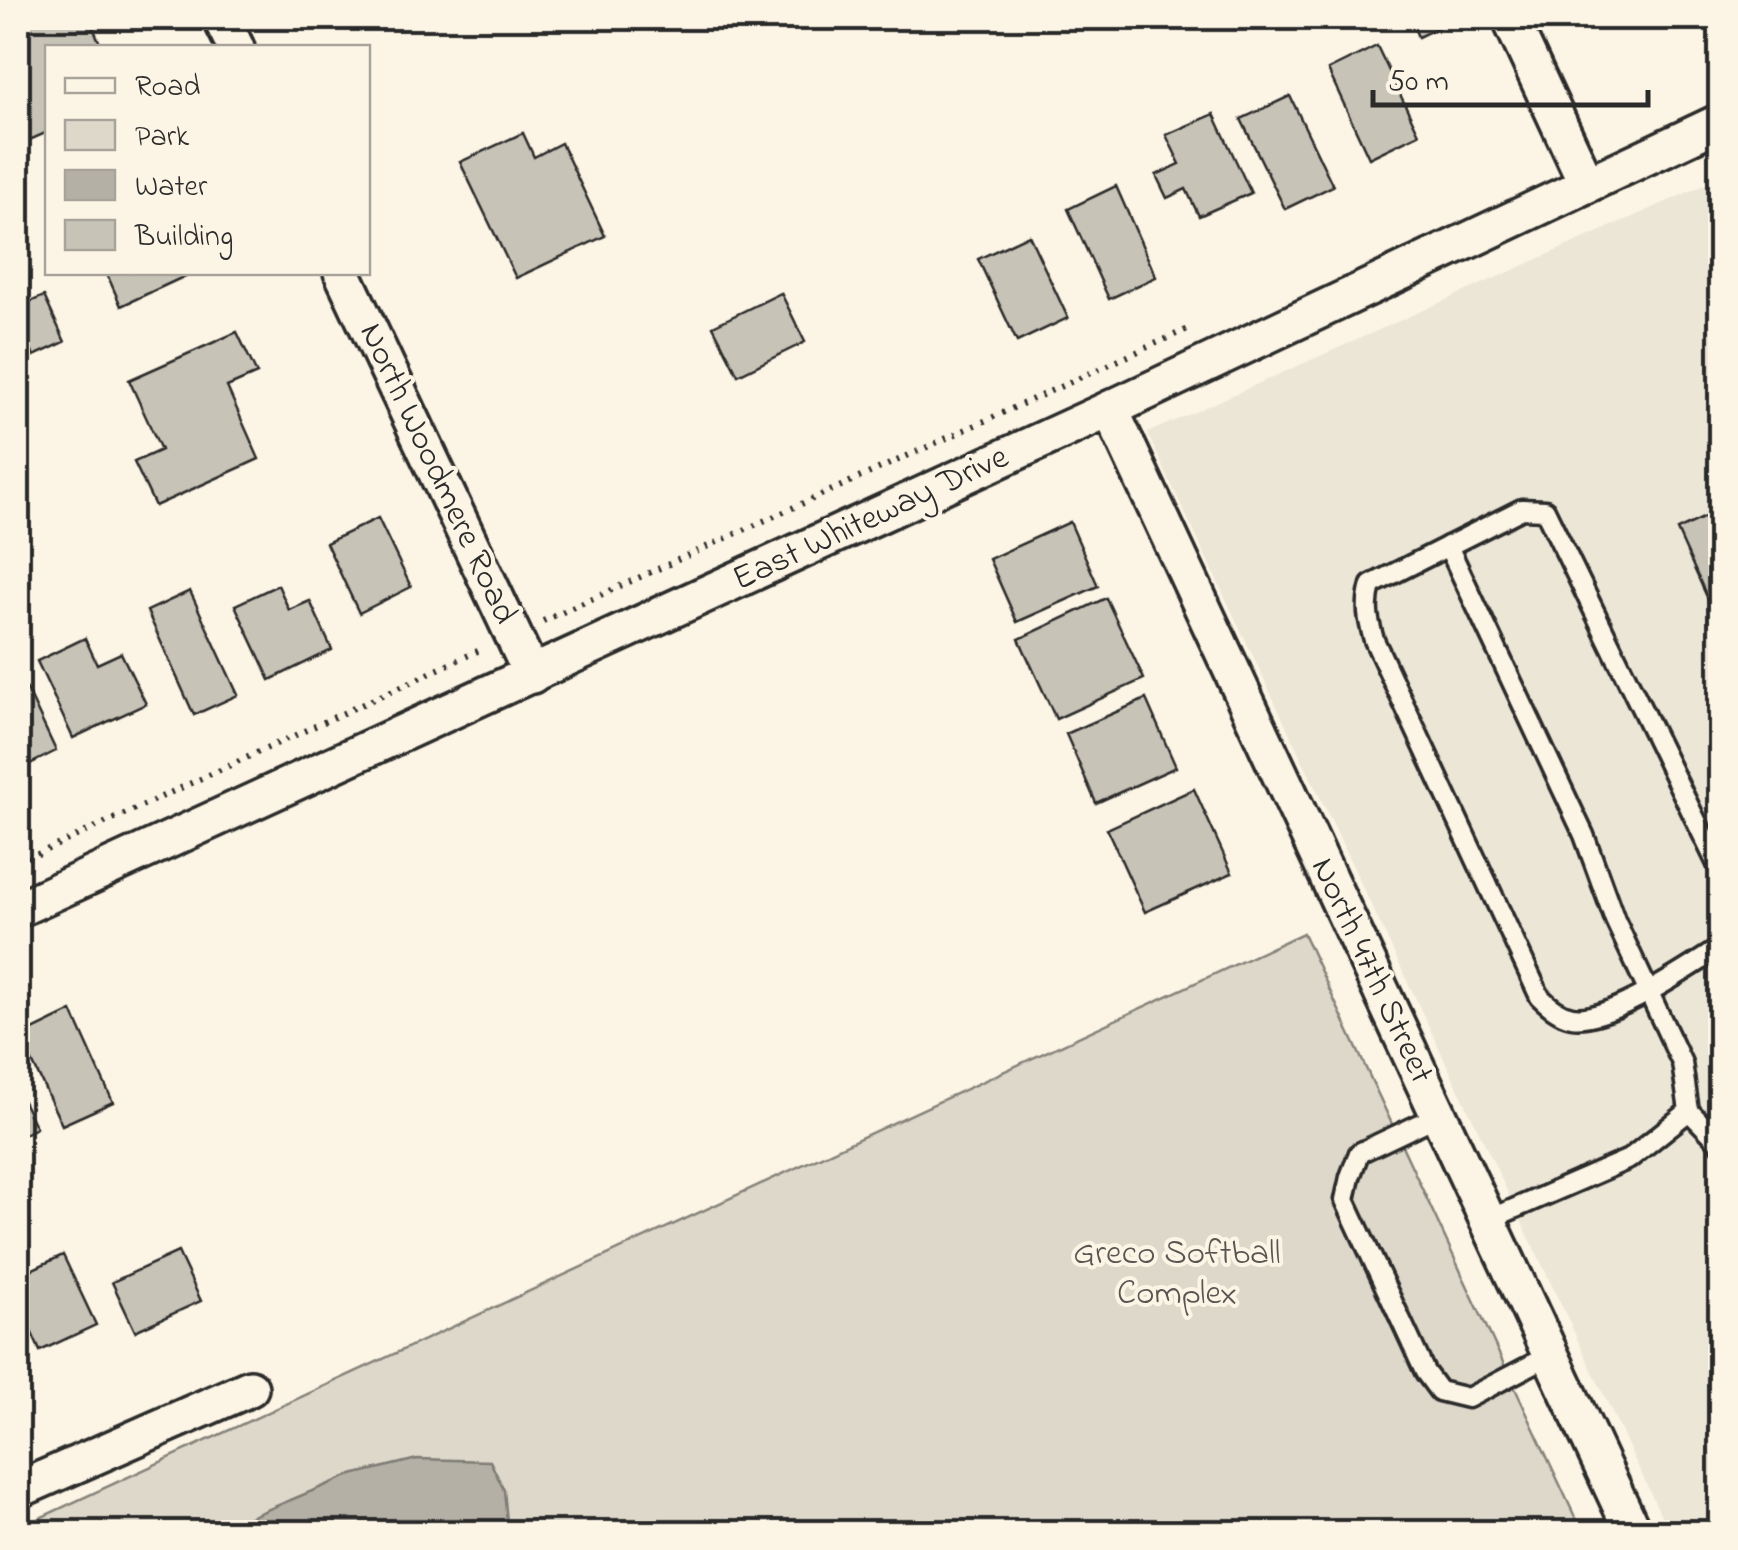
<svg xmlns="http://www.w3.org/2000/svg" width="1738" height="1550" viewBox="0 0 1738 1550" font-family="'Indie Flower',sans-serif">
  <rect width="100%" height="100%" fill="#fcf5e5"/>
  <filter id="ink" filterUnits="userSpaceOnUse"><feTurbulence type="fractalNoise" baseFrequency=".01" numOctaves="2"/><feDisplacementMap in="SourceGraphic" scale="20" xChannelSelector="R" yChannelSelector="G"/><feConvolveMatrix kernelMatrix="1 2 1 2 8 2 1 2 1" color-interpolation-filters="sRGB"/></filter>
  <g filter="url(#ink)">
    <polygon fill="#ece6d7" points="1720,178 1720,1532 1669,1532 1147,433"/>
    <polygon fill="#ded8ca" stroke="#84827a" stroke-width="2.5" points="1303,933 1582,1532 18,1532 18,1528"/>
    <polygon fill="#b4b0a5" stroke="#7d7b74" stroke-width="2.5" points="417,1459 490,1461 504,1490 508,1532 214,1532 348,1476"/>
    <g fill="#c8c3b7" stroke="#2b2b2b" stroke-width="2.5">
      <polygon points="41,18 89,18 102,48 48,48 48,132 18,145 18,28"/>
      <polygon points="1410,18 1435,18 1439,27 1418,37"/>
      <polygon points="1377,46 1419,134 1369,158 1328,70"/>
      <polygon points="1290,96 1333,186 1285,209 1241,119"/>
      <polygon points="1214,114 1251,193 1199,216 1186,189 1167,198 1156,175 1180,164 1166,135"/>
      <polygon points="523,133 534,157 561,143 605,236 516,278 460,162"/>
      <polygon points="1116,186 1156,277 1109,299 1068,209"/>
      <polygon points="1029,235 1068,318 1017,342 978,259"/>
      <polygon points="106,272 194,272 121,306"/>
      <polygon points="781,293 805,342 738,375 713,326"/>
      <polygon points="44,296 65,342 34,356 18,322 18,307"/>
      <polygon points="237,332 257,374 227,387 259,459 155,506 134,462 161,450 129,380"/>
      <polygon points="1720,510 1720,626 1677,530"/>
      <polygon points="378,518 411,587 359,613 326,543"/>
      <polygon points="1070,522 1098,586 1017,622 989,559"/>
      <polygon points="278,585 289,610 310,601 332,650 270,680 235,605"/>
      <polygon points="190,591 238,695 194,715 147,611"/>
      <polygon points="1106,598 1144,679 1056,719 1019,639"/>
      <polygon points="85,638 97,664 121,653 146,704 73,738 37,661"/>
      <polygon points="27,689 56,751 18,770 18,694"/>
      <polygon points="1146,699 1176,767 1096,803 1066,734"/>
      <polygon points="1194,789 1232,873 1145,912 1107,829"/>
      <polygon points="72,1011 113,1102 62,1125 20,1036"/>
      <polygon points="18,1091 36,1128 18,1137"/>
      <polygon points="178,1252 201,1301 135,1331 112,1282"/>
      <polygon points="63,1255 96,1325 40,1351 18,1302 18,1276"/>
    </g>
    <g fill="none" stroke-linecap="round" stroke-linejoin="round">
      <g stroke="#2b2b2b" stroke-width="25">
        <g id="lane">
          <polyline points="1448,546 1584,835 1615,920 1682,1063 1689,1111 1629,1159 1488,1220"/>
          <path d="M1720,870l-175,-360 -23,-1 -151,76c-6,21 -3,35 3,55l166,357c8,8 20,18 32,20 37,6 116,-49 148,-69"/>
          <polyline points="1689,1111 1720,1143"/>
          <polyline points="1439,1115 1359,1153 1350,1177 1345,1200 1425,1372 1439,1391 1468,1398 1550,1355"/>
        </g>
      </g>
      <g stroke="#2b2b2b" stroke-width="42">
        <g id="street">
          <polyline points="221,18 236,48"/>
          <polyline points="1510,18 1587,184"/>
          <polyline points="342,272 532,675"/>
          <polyline points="1110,409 1633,1532"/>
          <polyline points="18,909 1110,409 1720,122"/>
          <polyline points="18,1490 250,1388"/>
        </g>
      </g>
      <g stroke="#2b2b2b" stroke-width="6" stroke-dasharray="2.5 8" stroke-linecap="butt">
        <polyline points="543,621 1192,327"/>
        <polyline points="18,863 482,649"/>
      </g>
      <use href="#lane" stroke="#fcf5e5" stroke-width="18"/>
      <use href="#street" stroke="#fcf5e5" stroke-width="35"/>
    </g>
  </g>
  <g text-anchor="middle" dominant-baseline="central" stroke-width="8" stroke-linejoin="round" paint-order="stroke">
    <g font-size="35" fill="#2b2b2b" stroke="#fcf5e5">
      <text transform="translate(437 474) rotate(65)">North Woodmere Road</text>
      <text transform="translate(871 519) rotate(-25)">East Whiteway Drive</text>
      <text transform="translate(1371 971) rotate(65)">North 47th Street</text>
    </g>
    <g font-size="35" fill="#585653" stroke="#fcf5e5">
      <text x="1177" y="1254">Greco Softball<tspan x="1177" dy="40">Complex</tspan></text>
    </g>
  </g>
  <rect width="1738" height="1550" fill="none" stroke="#fcf5e5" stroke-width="60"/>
  <rect x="30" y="30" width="1678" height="1490" fill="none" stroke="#2b2b2b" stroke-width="4" filter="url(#ink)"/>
  <rect x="45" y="45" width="325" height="230" fill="#fcf5e5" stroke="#a8a49b" stroke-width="2.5"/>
  <rect x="65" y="78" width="50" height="15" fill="#fcf5e5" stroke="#a8a49b" stroke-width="2.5"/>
  <text x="135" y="95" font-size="30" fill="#2b2b2b">Road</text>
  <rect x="65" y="120" width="50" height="30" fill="#ded8ca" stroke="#a8a49b" stroke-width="2.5"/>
  <text x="135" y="145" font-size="30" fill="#2b2b2b">Park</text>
  <rect x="65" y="170" width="50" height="30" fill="#b4b0a5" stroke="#a8a49b" stroke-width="2.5"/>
  <text x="135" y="195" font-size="30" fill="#2b2b2b">Water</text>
  <rect x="65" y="220" width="50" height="30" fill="#c8c3b7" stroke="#a8a49b" stroke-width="2.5"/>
  <text x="135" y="245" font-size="30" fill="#2b2b2b">Building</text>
  <path d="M1373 90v15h275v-15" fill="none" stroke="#2b2b2b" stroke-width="5"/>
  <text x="1388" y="90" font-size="30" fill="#2b2b2b" stroke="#fcf5e5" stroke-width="8" paint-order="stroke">50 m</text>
</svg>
